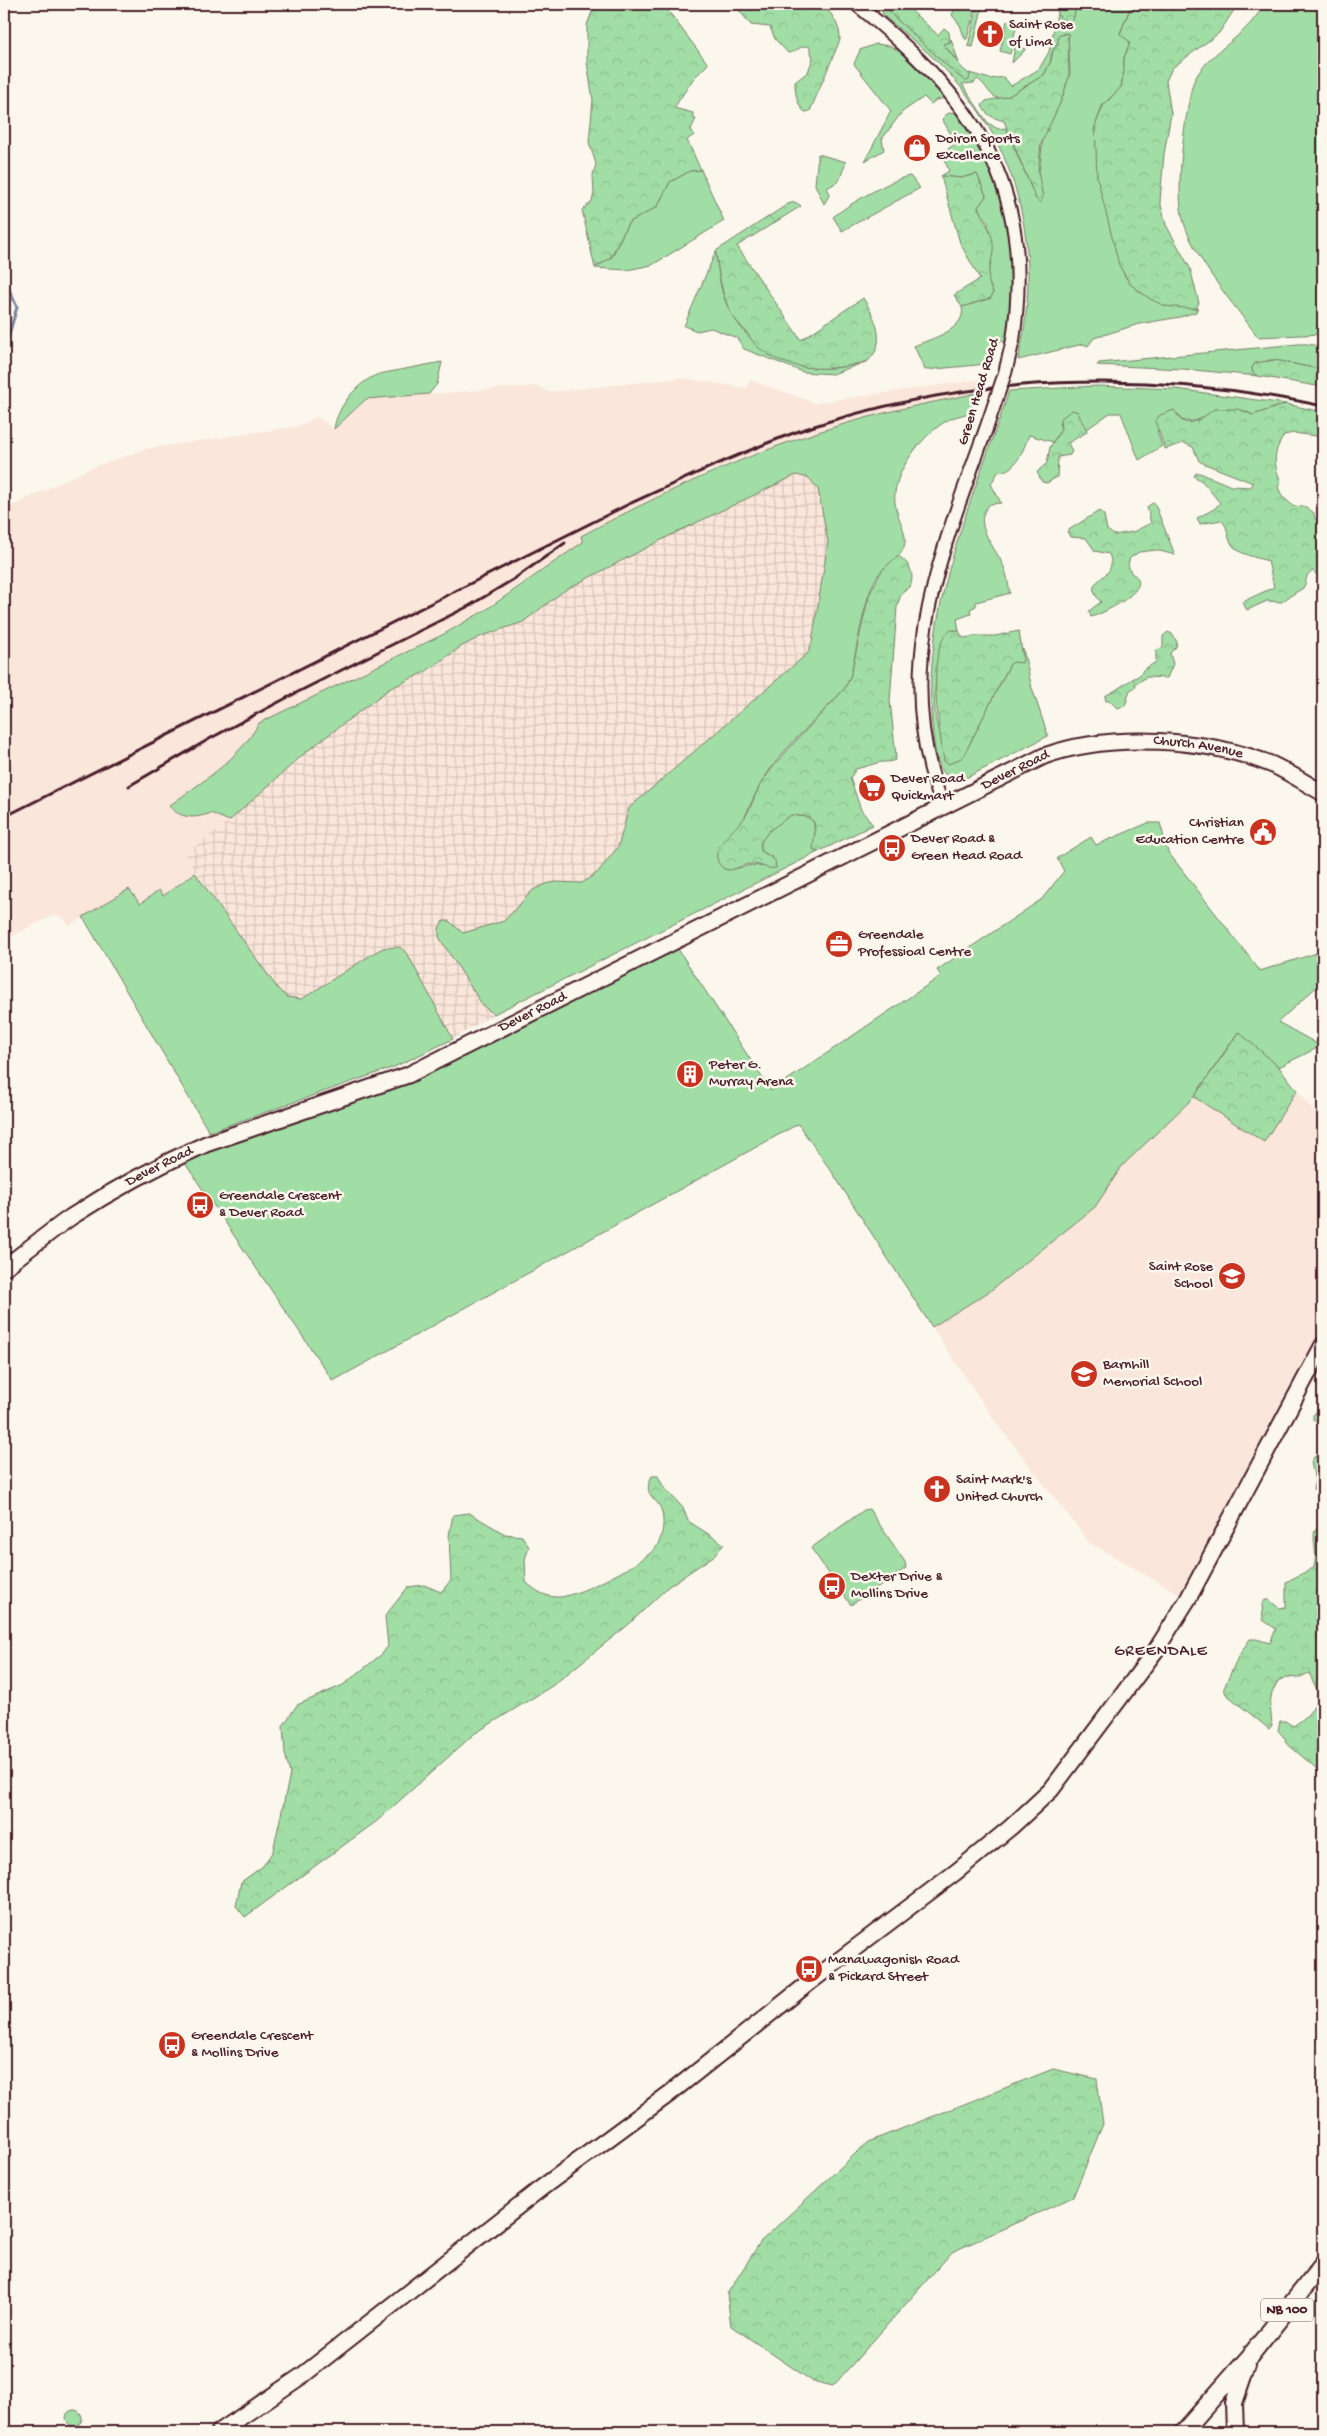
<svg xmlns="http://www.w3.org/2000/svg" width="1327" height="2436" viewBox="0 0 1327 2436" font-family="'Gochi Hand',sans-serif">
  <defs>
    <pattern id="industrial-grid" width="8" height="8" patternUnits="userSpaceOnUse" patternTransform="scale(1.25)"><rect width="8" height="8" fill="#fae6da"/><path d="M0 4h8M4 0v8" fill="none" stroke="#d8c5bb"/></pattern>
    <pattern id="forest-crowns" width="20" height="18" patternUnits="userSpaceOnUse" patternTransform="scale(1.25)"><rect width="20" height="18" fill="#a1dea5"/><path d="M2 6a3 3 0 1 1 6 0M12 15a3 3 0 1 1 6 0" fill="none" stroke="#8cbe8e"/></pattern>
  </defs>
  <rect width="100%" height="100%" fill="#fbf7ec"/>
  <filter id="ink" filterUnits="userSpaceOnUse"><feTurbulence type="fractalNoise" baseFrequency=".02" numOctaves="2"/><feDisplacementMap in="SourceGraphic" scale="10" xChannelSelector="R" yChannelSelector="G"/><feConvolveMatrix kernelMatrix="1 2 1 2 8 2 1 2 1" color-interpolation-filters="sRGB"/></filter>
  <g filter="url(#ink)">
    <g fill="#fae6da">
      <polygon points="681,378 747,388 750,380 815,403 982,379 977,393 869,417 753,455 709,472 646,502 582,536 583,542 466,621 408,651 259,723 251,738 225,765 169,806 201,817 211,813 229,821 185,854 195,873 163,896 159,890 140,904 129,889 69,926 63,917 54,915 4,940 4,510 88,469 146,449 299,426 317,417 334,429 366,399 537,386 549,392"/>
      <polygon points="1239,1032 1279,1067 1323,1123 1323,1345 1188,1599 1090,1543 995,1421 932,1327 990,1291 1095,1207 1122,1166 1194,1097"/>
    </g>
    <polygon fill="url(#industrial-grid)" points="796,475 809,478 818,489 828,542 812,642 808,653 629,808 618,847 597,873 582,883 564,882 500,923 463,933 447,921 441,924 439,937 483,1006 494,1014 453,1039 408,955 392,946 374,953 302,999 287,997 278,989 195,873 185,854 229,821 306,752 389,689 426,672 462,646 482,636 523,622 565,590 675,533"/>
    <g fill="#a1dea5" stroke="#767e68" fill-rule="evenodd">
      <path d="M883,4h9l-2,3 1,7 70,64 9,-3 -1,-2 21,6 14,-2 7,9 28,-17 10,-17 8,-38 3,3 13,3 3,-13 4,-3h52l-12,29 10,9 -6,16v13l-3,16 -19,19 -8,24 30,145c18,27 42,28 71,34l3,-2 -2,5 -16,5 -41,7 -45,14 -6,8 -5,-2 -65,16c24,-102 6,-203 -66,-283 -20,-23 -45,-41 -68,-61l-2,-4zM1063,33l5,1 2,39 -9,28 -18,36 -7,62 -30,-71 -8,1 -10,-6 -26,-39 12,-1 3,-4c13,7 12,25 32,17l35,-21 7,-14v-6z"/>
      <polygon points="957,4 976,4 967,39 965,39 960,25 952,15"/>
      <polygon points="978,4 983,4 973,47 968,46"/>
      <path d="M1264,4h59v330l-65,3c-25,-34 -61,-74 -74,-114 -10,-30 1,-109 9,-140 15,-33 52,-43 71,-79z"/>
      <polygon points="1018,19 1010,54 1000,51 1007,21 1012,22"/>
      <polygon points="951,39 959,63 943,44 950,42"/>
      <polygon points="876,44 890,46 899,51 946,98 936,100 931,104 924,97 902,112 882,139 884,150 865,161 891,111 854,64 860,50"/>
      <polygon points="1015,46 1025,49 1025,50 1012,63"/>
      <path d="M957,111c50,79 64,137 49,230l-14,1 -5,22 -62,6 -11,-24c16,-7 53,-16 48,-39l29,-9 2,-6 -6,-13 4,-16 -3,-40 -10,-16 8,-11 -9,-22 -16,4 -20,-2 8,-5 -5,-12v-7l12,-9 -14,-24 5,-5z"/>
      <polygon points="818,154 846,162 839,181 827,188 830,194 824,204 815,185"/>
      <polygon points="701,170 724,221 652,265 627,270 595,268 612,257 628,223 657,207 670,182 690,171"/>
      <path d="M910,176l10,12 -78,43 -9,-14c13,-11 60,-39 77,-41z"/>
      <path d="M716,251c2,20 4,43 14,60 31,53 80,68 138,50l-35,13 -30,-2 -59,-23 -7,-11 -26,-10 -14,3 -13,-5z"/>
      <path d="M1298,344c24,-1 25,4 25,26l-48,-10h-6l-17,8 1,5 5,3 -75,-7 -86,-4 2,-2z"/>
      <path d="M442,362l-5,22 -8,10 -63,5 -32,30c3,-22 23,-47 45,-55z"/>
      <path d="M1096,386l80,3 110,15 -33,11 -8,-4 -31,-2c-11,9 -18,15 -33,11l-3,-6 -21,17 5,15 -23,14 -18,-47h-11l-23,16 -8,-9v-4l-20,7 2,6 -8,13 -24,-7c-6,15 -12,36 -31,37l-7,12 10,19 -11,1c-20,18 5,43 12,59 5,9 6,20 8,30l-34,9v4l-6,3 1,5 -14,5 2,12 -4,-1 -8,3c-10,18 -18,81 -7,98 6,9 16,18 23,26l47,-93 11,-9 2,-6 9,39 16,48 -86,44 -8,1c-17,-8 -19,-30 -21,-46 -14,-121 39,-232 76,-344z"/>
      <path d="M977,393l-7,20c-7,2 -15,3 -22,7 -25,14 -57,53 -53,83 1,14 14,30 9,44 -4,13 -21,19 -28,31 -13,24 -19,72 -26,100l-5,10c-26,30 -61,58 -82,92 -16,28 -27,59 -39,89 14,3 23,-8 38,-2l10,-10 -11,-6c-3,-16 17,-30 30,-36l17,2 6,5 1,29 3,1 -324,162 -11,-8 -44,-69v-9l4,-7h6l14,12 41,-12 29,-31 13,-6 9,-2 27,1 15,-10 21,-26 11,-39 179,-155 4,-11 16,-100 -10,-53 -9,-11 -13,-3 -121,58 -110,57 -42,32 -41,14 -20,10 -37,26 -36,17 -83,63 -77,69 -18,-8c-16,6 -30,6 -42,-7 32,-24 70,-46 90,-83l185,-89 43,-25 96,-67 -2,-6c92,-49 187,-92 288,-119 36,-10 72,-16 108,-24z"/>
      <polygon points="1148,823 1160,823 1168,852 1260,971 1323,951 1323,981 1278,1022 1321,1046 1279,1067 1238,1032 1194,1097 1122,1166 1095,1207 990,1291 932,1327 832,1172 798,1124 333,1381 180,1156 340,1100 674,943 771,1091 941,976 937,970 1042,899 1064,871 1057,858 1091,837 1096,845"/>
      <polygon points="195,873 278,989 287,997 302,999 374,953 383,948 400,947 408,955 453,1039 394,1067 209,1132 83,917 129,889 140,904 159,890 163,896"/>
      <polygon points="869,1509 905,1562 906,1568 851,1605 811,1548 864,1510"/>
      <circle cx="74" cy="2418" r="8"/>
    </g>
    <g fill="url(#forest-crowns)" stroke="#767e68">
      <polygon points="595,4 663,4 708,64 693,79 674,108 693,113 693,118 696,119 691,129 694,135 687,140 701,170 690,171 670,182 657,207 628,223 611,257 595,268 582,210 592,201 594,194 593,175 596,164 589,142 593,100 587,62 587,25"/>
      <path d="M734,4h88c9,8 19,23 18,36l-30,71 -5,1c-8,-6 -10,-20 -10,-30l13,-10 5,-14 -4,-12c-9,-1 -14,7 -21,7l-13,-14 -5,-12 -19,-2z"/>
      <polygon points="892,4 905,5 938,35 944,28 949,32 950,42 943,44 962,68 970,75 969,80 966,81 956,74 891,14 888,8"/>
      <path d="M1060,4h22l-6,3 -3,13c-6,4 -12,-1 -16,-6z"/>
      <polygon points="1132,4 1238,4 1219,33 1172,68 1166,81 1171,114 1164,154 1160,201 1166,225 1190,268 1199,303 1195,309 1165,306 1150,299 1130,284 1119,265 1097,177 1095,126 1103,106 1121,87 1124,71 1124,58 1130,42 1120,34"/>
      <path d="M1068,33l1,44 -8,24 -20,43 -3,28 5,25 -3,6 -4,-4 -32,-78c-10,-3 -19,-6 -22,-16l4,-4 23,-5 35,-21 7,-14 2,-11 5,-6v-8z"/>
      <path d="M977,174l9,22 -8,11c5,13 13,21 15,36 2,19 -11,31 0,49l-2,6 -29,9 -8,-12 26,-16 -20,-36 -19,-67 20,2z"/>
      <path d="M795,202l6,4 -64,40 64,94 62,-42c12,19 25,45 5,63 -36,11 -80,12 -110,-14 -5,-4 -8,-10 -12,-15 -6,-7 -12,-13 -16,-21 -9,-19 -12,-39 -14,-60l72,-47z"/>
      <polygon points="1275,360 1323,370 1323,387 1258,376 1253,373 1252,368 1255,363"/>
      <path d="M1286,404l37,8v25l-29,-4 -10,2c-10,16 -12,28 -3,46l-3,6 4,9 11,10 13,1 8,6 1,6 8,2v56l-3,1 -7,-7c-9,3 -5,10 -10,17 -1,1 -17,10 -21,14l-15,-1 -20,9 -5,-8 32,-15 -6,-26c-12,-4 -32,-6 -38,-20 -4,-9 -1,-13 -9,-21l-21,4 -3,-6 17,-9 6,-6 -17,-21 -9,-6 2,-3h4l31,13 20,1 2,-4 -48,-19 -6,-3 -6,-14 -9,-4 -19,6 -10,-28 5,-6 14,-5c2,2 5,8 7,10 11,8 25,-5 33,-11h24l15,6z"/>
      <path d="M1072,410l6,2c2,9 8,13 9,20l-19,11 4,8 -2,4 -12,2 -1,20 -10,6 -5,-1 -5,-10 10,-9 3,-16 11,-18 -1,-10z"/>
      <path d="M1154,502l21,53 -19,-5 -17,2 -9,6 -2,6 3,9c28,13 -28,41 -40,44l-2,-6 12,-9c-24,-26 20,-20 8,-48l-14,-3 -9,-13 -16,-1 -3,-6 32,-20 5,4 3,15 7,5 19,-3 18,-9 -4,-16z"/>
      <path d="M898,556c12,7 17,18 12,31l-9,7 -4,13 -7,94 6,55 -1,4c-6,3 -11,1 -18,3 -7,2 -13,4 -21,6l-6,9 11,32 12,15 -55,27 -5,-3 2,-17 -1,-10 -6,-5 -17,-2 -22,16 -9,12 1,8 14,9 1,8c-10,2 -16,-5 -26,-4 -10,0 -19,11 -28,3 -18,-17 15,-38 23,-50 8,-12 10,-26 19,-38 24,-33 54,-60 81,-91l5,-10 19,-83 13,-25z"/>
      <path d="M951,630l8,1 4,7 14,-2h18l24,-5 4,28 -1,4 -8,-1 -4,2 -47,93 -14,7 -5,-3c-4,-27 -20,-115 7,-131z"/>
      <path d="M1168,632l4,2 5,8 -1,5 -6,6 3,11 -6,14 -20,-1 -12,7 1,3 -6,3 -5,16 -8,2 -7,-7h-4l-1,-5c13,-6 22,-15 35,-21l3,-5 13,-8v-11l7,-4v-11z"/>
      <polygon points="1239,1032 1279,1067 1297,1090 1264,1142 1194,1097"/>
      <polygon points="1317,1411 1323,1414 1323,1426 1313,1420 1313,1415"/>
      <polygon points="1315,1456 1323,1456 1323,1494 1313,1489 1315,1481 1311,1462"/>
      <path d="M652,1476h6l5,10 20,22 5,13 36,23 -9,11 -46,31 -41,39 -76,61 -78,48 -97,87 -132,96 -9,-11 5,-24 22,-16 10,-15 17,-77 -5,-21 -2,-27 14,-21 46,-20 39,-31 6,-8 -3,-30 23,-29 16,-2 17,7 10,-12 -2,-44 4,-21 16,-2 36,21 17,2 7,11 -4,12 1,23c9,9 21,16 34,15 18,-1 87,-35 97,-51 6,-10 8,-26 4,-37 -6,-13 -19,-14 -9,-33z"/>
      <path d="M1323,1521v253l-38,-32 1,-2 -8,-10 2,-9h5l8,5c12,-7 21,-17 27,-30l-11,-23 -11,5 -12,-1 -8,4 -6,11 -2,12 2,21 -3,4 -43,-35 -2,-6 14,-31 12,-18h6l14,4 6,-14 -13,-9 -1,-16 3,-4h4l10,8 7,-1v-25l27,-14c8,-20 -8,-35 10,-47z"/>
      <polygon points="1053,2069 1097,2079 1103,2124 1073,2197 952,2252 833,2386 812,2381 731,2326 727,2294 761,2241 868,2142"/>
    </g>
    <g fill="none" stroke-linecap="round" stroke-linejoin="round">
      <polyline stroke="#7884a3" stroke-width="3" points="4,279 17,307 4,351"/>
      <g stroke="#4a1f2b" stroke-width="16">
        <g id="tertiary">
          <path d="M856,4c117,94 180,180 157,336"/>
          <path d="M943,806c-53,-133 -3,-251 43,-377"/>
        </g>
      </g>
      <g stroke="#4a1f2b" stroke-width="19">
        <g id="secondary">
          <path id="s1" d="M4,1268c22,-17 44,-35 67,-51 43,-28 88,-52 135,-73l202,-69 636,-319c67,-24 163,-18 229,9 17,8 34,19 50,28"/>
          <polyline points="219,2432 303,2375 540,2189 669,2094 810,1982 956,1872 1011,1827 1051,1790 1156,1650 1188,1599 1323,1345"/>
        </g>
      </g>
      <g stroke="#4a1f2b" stroke-width="20">
        <g id="primary">
          <polyline points="1183,2432 1250,2356 1323,2264"/>
          <polyline points="1235,2432 1234,2403 1247,2365"/>
        </g>
      </g>
      <use href="#tertiary" stroke="#fbf7ec" stroke-width="12"/>
      <use href="#secondary" stroke="#fbf7ec" stroke-width="15"/>
      <use href="#primary" stroke="#fbf7ec" stroke-width="16"/>
      <g stroke="#4a1f2b" stroke-width="3">
        <polyline points="129,786 211,738 294,694 469,606 514,579 565,543"/>
        <path d="M4,817l625,-313c57,-26 114,-53 173,-74 167,-57 350,-61 521,-24"/>
      </g>
      <g stroke="#4a1f2b" stroke-width="16" stroke-linecap="butt">
        <polyline id="tertiary-bridge" points="986,429 1005,373 1013,340"/>
      </g>
      <use href="#tertiary-bridge" stroke="#fbf7ec" stroke-width="12"/>
    </g>
  </g>
  <defs>
    <g id="church-disc" transform="scale(1.4375)"><circle r="9.5" fill="#c8321e" stroke="#fbf7ec"/><path d="M-1.2-6h2.4v3.5h3.3v2.4h-3.3V6h-2.4V-.1h-3.3v-2.4h3.3Z" fill="#fff"/></g>
    <g id="shop-disc" transform="scale(1.4375)"><circle r="9.5" fill="#c8321e" stroke="#fbf7ec"/><path d="M-5-2.5h2.3a2.7 3.5 0 0 1 5.4 0H5L5.5 6h-11ZM-1.5-2.5h3a1.5 2.3 0 0 0-3 0Z" fill="#fff"/></g>
    <g id="supermarket-disc" transform="scale(1.4375)"><circle r="9.5" fill="#c8321e" stroke="#fbf7ec"/><path d="M-6-5.5h2.5l.6 2H6L4.5 2H-2.5L-4.4-4H-6ZM-1.5 3.2a1.3 1.3 0 1 0 .1 0ZM3 3.2a1.3 1.3 0 1 0 .1 0Z" fill="#fff"/></g>
    <g id="civic-disc" transform="scale(1.4375)"><circle r="9.5" fill="#c8321e" stroke="#fbf7ec"/><path d="M-.6-6.5H3V-4.5H.6V-3L4-1V1h2V6H-6V1h2V-1L-.6-3ZM-1.2 2.5V6h2.4V2.5Z" fill="#fff"/></g>
    <g id="bus-disc" transform="scale(1.4375)"><circle r="9.5" fill="#c8321e" stroke="#fbf7ec"/><path d="M-5-6H5V4H4V6H2V4H-2V6H-4V4H-5ZM-3.5-4V0h7V-4ZM-3.5 1.2v1.5H-2V1.2ZM2 1.2v1.5H3.5V1.2Z" fill="#fff"/></g>
    <g id="office-disc" transform="scale(1.4375)"><circle r="9.5" fill="#c8321e" stroke="#fbf7ec"/><path d="M-6-3h4V-5.5h4V-3h4V5H-6ZM-1-4.5V-3h2v-1.5ZM-6 0V1H6V0Z" fill="#fff"/></g>
    <g id="building-disc" transform="scale(1.4375)"><circle r="9.5" fill="#c8321e" stroke="#fbf7ec"/><path d="M-4-6H4V6H1V3H-1V6H-4ZM-2.5-4.3h1.7v1.8h-1.7ZM.8-4.3h1.7v1.8H.8ZM-2.5-1h1.7V.8h-1.7ZM.8-1h1.7V.8H.8Z" fill="#fff"/></g>
    <g id="school-disc" transform="scale(1.4375)"><circle r="9.5" fill="#c8321e" stroke="#fbf7ec"/><path d="M0-5L7-2L0 1L-7-2ZM-4 1L0 2.5L4 1V4Q0 6-4 4Z" fill="#fff"/></g>
  </defs>
  <g fill-rule="evenodd">
    <use href="#church-disc" x="990" y="34"/>
    <use href="#shop-disc" x="917" y="148"/>
    <use href="#supermarket-disc" x="872" y="788"/>
    <use href="#civic-disc" x="1263" y="832"/>
    <use href="#bus-disc" x="892" y="848"/>
    <use href="#office-disc" x="839" y="944"/>
    <use href="#building-disc" x="690" y="1074"/>
    <use href="#bus-disc" x="200" y="1205"/>
    <use href="#school-disc" x="1232" y="1276"/>
    <use href="#school-disc" x="1084" y="1374"/>
    <use href="#church-disc" x="937" y="1489"/>
    <use href="#bus-disc" x="832" y="1586"/>
    <use href="#bus-disc" x="809" y="1969"/>
    <use href="#bus-disc" x="172" y="2045"/>
  </g>
  <g text-anchor="middle" dominant-baseline="central" stroke-width="5" stroke-linejoin="round" paint-order="stroke">
    <rect fill="#fbf7ec" stroke="#7f6065" stroke-width="1" x="1261" y="2298.5" width="52" height="23" rx="4"/>
    <g font-size="14" font-weight="bold" fill="#4a1f2b">
      <text x="1287" y="2310">NB 100</text>
    </g>
    <g font-size="15" fill="#4a1f2b" stroke="#fbf7ec" text-anchor="start">
      <text x="1009" y="25">Saint Rose<tspan x="1009" dy="17">of Lima</tspan></text>
      <text x="936" y="139">Doiron Sports<tspan x="936" dy="17">Excellence</tspan></text>
      <text x="891" y="779">Dever Road<tspan x="891" dy="17">Quickmart</tspan></text>
      <text x="1244" y="823" text-anchor="end">Christian<tspan x="1244" dy="17">Education Centre</tspan></text>
      <text x="911" y="839">Dever Road &amp;<tspan x="911" dy="17">Green Head Road</tspan></text>
      <text x="858" y="935">Greendale<tspan x="858" dy="17">Professioal Centre</tspan></text>
      <text x="709" y="1065">Peter G.<tspan x="709" dy="17">Murray Arena</tspan></text>
      <text x="219" y="1196">Greendale Crescent<tspan x="219" dy="17">&amp; Dever Road</tspan></text>
      <text x="1213" y="1267" text-anchor="end">Saint Rose<tspan x="1213" dy="17">School</tspan></text>
      <text x="1103" y="1365">Barnhill<tspan x="1103" dy="17">Memorial School</tspan></text>
      <text x="956" y="1480">Saint Mark's<tspan x="956" dy="17">United Church</tspan></text>
      <text x="851" y="1577">Dexter Drive &amp;<tspan x="851" dy="17">Mollins Drive</tspan></text>
      <text x="828" y="1960">Manawagonish Road<tspan x="828" dy="17">&amp; Pickard Street</tspan></text>
      <text x="191" y="2036">Greendale Crescent<tspan x="191" dy="17">&amp; Mollins Drive</tspan></text>
    </g>
    <g font-size="15" fill="#4a1f2b" stroke="#fbf7ec">
      <text transform="translate(979 392) rotate(-73)">Green Head Road</text>
      <text stroke="none"><textPath href="#s1" startOffset="1319">Church Avenue</textPath></text>
      <text stroke="none"><textPath href="#s1" startOffset="1131">Dever Road</textPath></text>
      <text stroke="none"><textPath href="#s1" startOffset="591">Dever Road</textPath></text>
      <text stroke="none"><textPath href="#s1" startOffset="186">Dever Road</textPath></text>
    </g>
    <g font-size="16" letter-spacing="1" fill="#4a1f2b" stroke="#fbf7ec">
      <text x="1161" y="1652">GREENDALE</text>
    </g>
  </g>
  <rect width="1327" height="2436" fill="none" stroke="#fbf7ec" stroke-width="20"/>
  <rect x="10" y="10" width="1307" height="2416" fill="none" stroke="#4a1f2b" stroke-width="2" filter="url(#ink)"/>
</svg>
